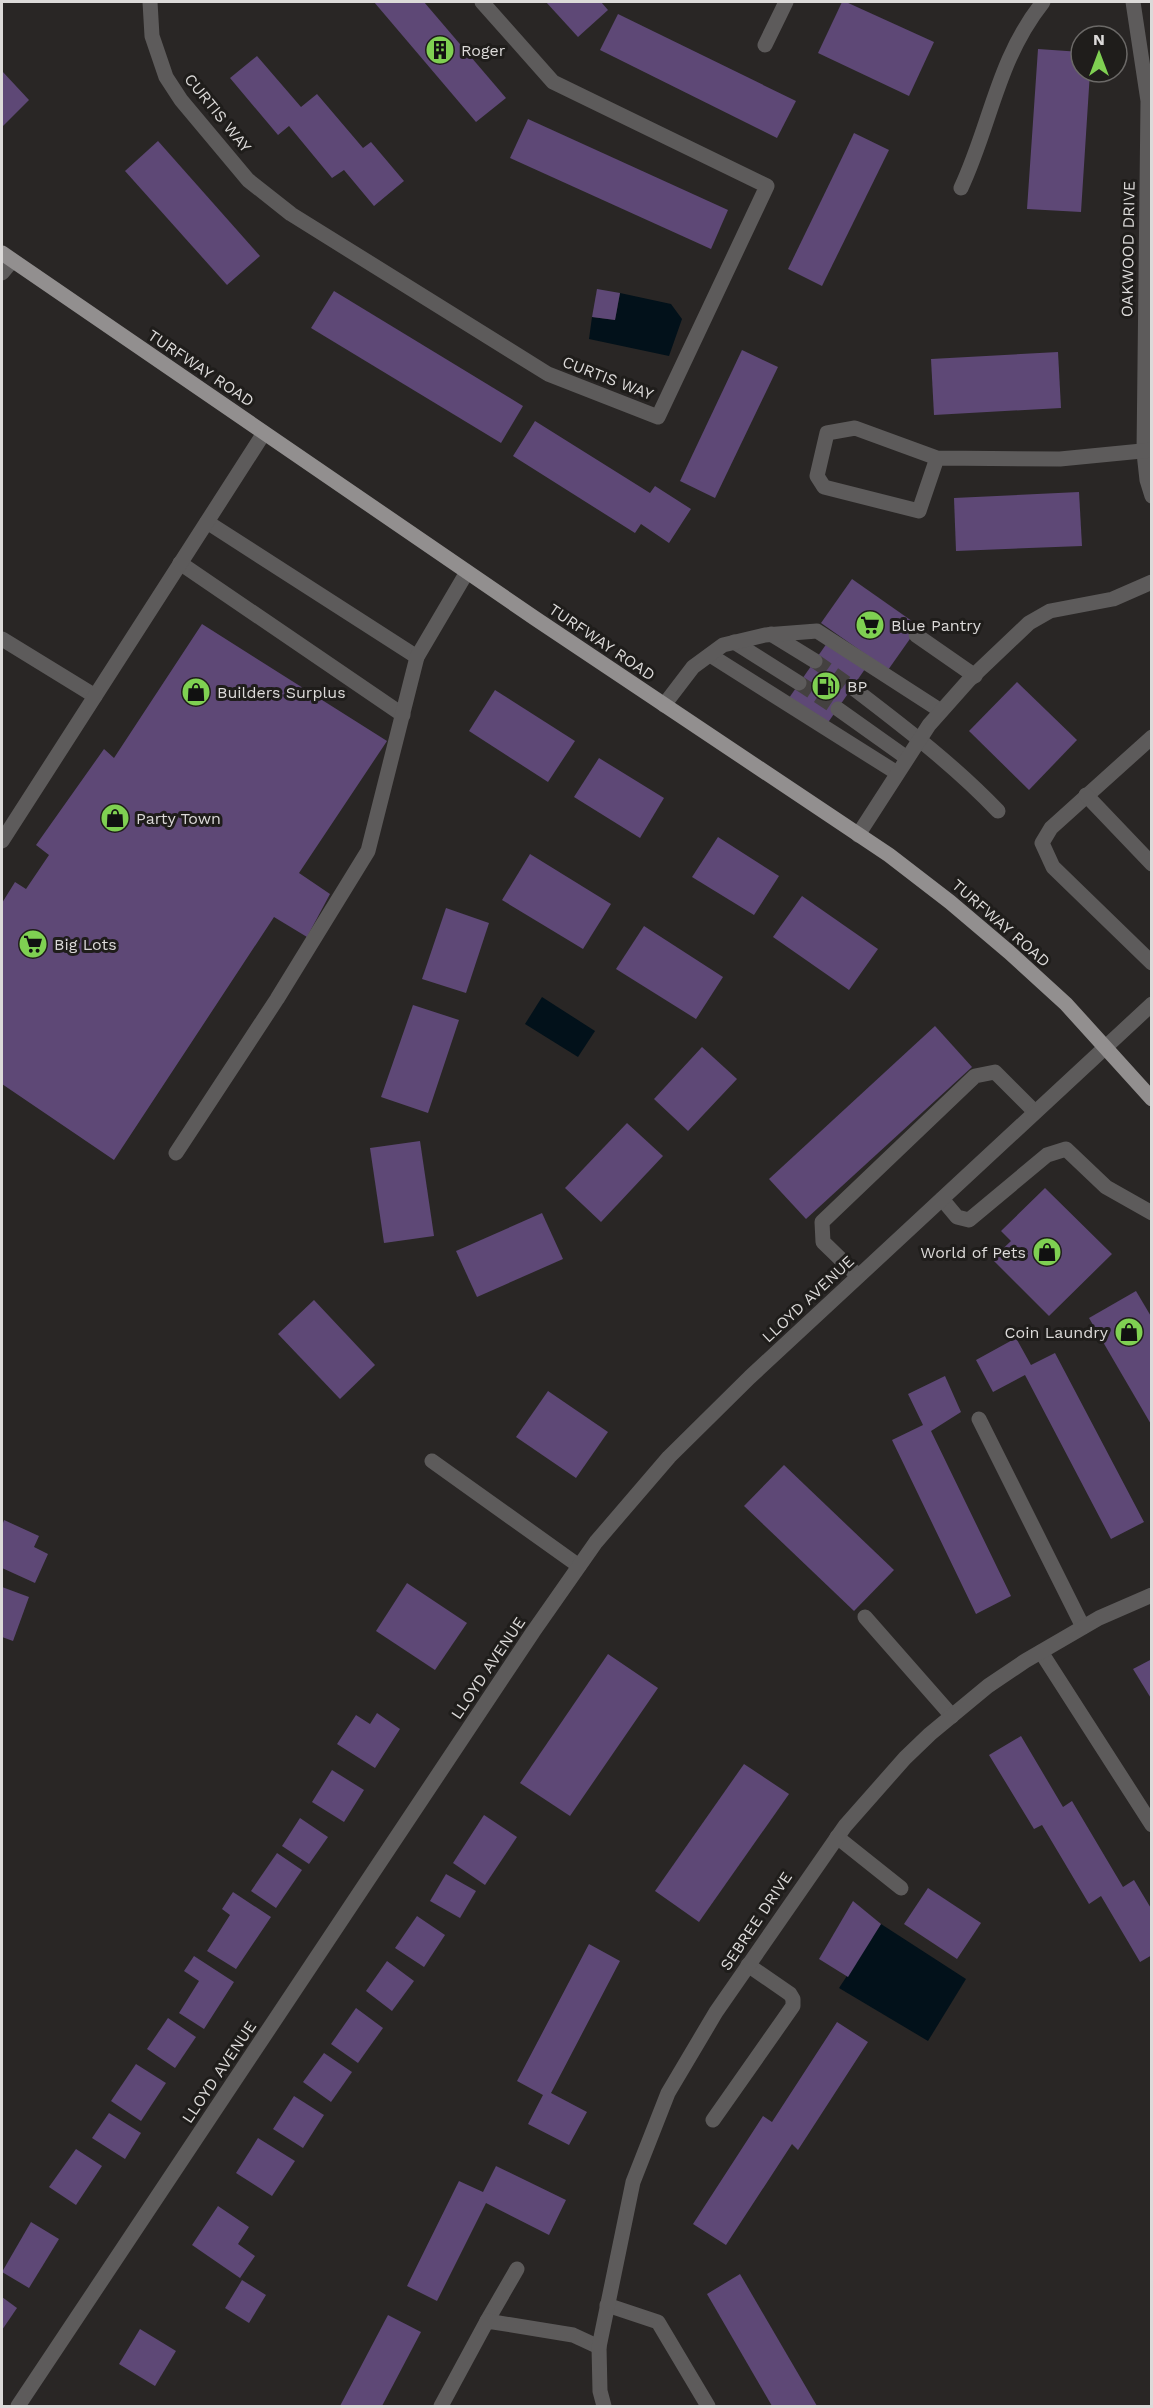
<svg xmlns="http://www.w3.org/2000/svg" width="1153" height="2408" viewBox="0 0 1153 2408" font-family="'Work Sans',sans-serif">
  <rect width="100%" height="100%" fill="#292625"/>
  <g fill="#02111a">
    <polygon points="620,293 671,304 682,319 669,356 589,339 592,317 615,320"/>
    <polygon points="542,997 595,1031 578,1057 525,1024"/>
    <polygon points="881,1924 966,1979 928,2041 839,1988"/>
  </g>
  <g fill="#5e4876">
    <polygon points="374,2 424,2 506,98 476,122"/>
    <polygon points="546,2 601,2 608,10 578,37"/>
    <polygon points="842,2 846,2 934,42 909,96 818,53"/>
    <polygon points="618,14 796,101 777,138 600,50"/>
    <polygon points="1038,49 1081,52 1081,72 1090,72 1081,212 1027,209"/>
    <polygon points="257,56 301,107 317,94 363,148 371,142 404,181 374,206 344,170 332,178 289,126 278,135 230,78"/>
    <polygon points="2,71 29,100 2,127"/>
    <polygon points="528,119 728,210 711,249 510,158"/>
    <polygon points="854,133 889,150 822,286 788,269"/>
    <polygon points="158,141 260,256 227,285 125,171"/>
    <polygon points="597,289 620,293 615,320 592,317"/>
    <polygon points="334,291 523,406 501,443 311,328"/>
    <polygon points="742,350 778,367 715,498 680,481"/>
    <polygon points="1058,352 1061,408 934,415 931,359"/>
    <polygon points="535,421 650,493 655,486 691,509 669,543 641,524 635,533 513,456"/>
    <polygon points="1079,492 1082,546 956,551 954,498"/>
    <polygon points="852,579 919,626 888,670 821,623"/>
    <polygon points="202,624 387,741 299,873 330,894 307,937 274,917 114,1160 2,1084 2,903 15,882 26,889 49,855 36,845 104,749 114,758"/>
    <polygon points="827,643 865,669 827,724 789,698"/>
    <polygon points="1017,682 1077,740 1029,790 969,731"/>
    <polygon points="495,690 575,741 548,782 469,731"/>
    <polygon points="599,758 664,798 640,838 574,797"/>
    <polygon points="718,837 779,876 754,915 692,877"/>
    <polygon points="530,854 611,904 583,949 502,900"/>
    <polygon points="802,896 878,949 849,990 773,937"/>
    <polygon points="446,908 489,923 466,993 422,979"/>
    <polygon points="644,926 723,977 696,1019 616,969"/>
    <polygon points="413,1005 459,1020 428,1113 381,1097"/>
    <polygon points="935,1026 972,1067 806,1219 769,1179"/>
    <polygon points="702,1047 737,1079 688,1131 654,1099"/>
    <polygon points="627,1123 663,1156 601,1222 565,1188"/>
    <polygon points="420,1141 434,1236 384,1243 370,1148"/>
    <polygon points="1045,1188 1112,1254 1049,1316 992,1259 1011,1241 1001,1231"/>
    <polygon points="542,1213 563,1259 477,1297 456,1251"/>
    <polygon points="1136,1291 1152,1318 1152,1426 1089,1318"/>
    <polygon points="314,1300 375,1365 340,1399 278,1334"/>
    <polygon points="1016,1338 1031,1365 1055,1353 1144,1522 1111,1539 1025,1375 993,1392 976,1360"/>
    <polygon points="945,1376 961,1412 931,1431 1011,1596 976,1614 892,1440 923,1425 908,1394"/>
    <polygon points="548,1391 608,1432 576,1478 516,1437"/>
    <polygon points="784,1465 894,1570 854,1611 744,1506"/>
    <polygon points="4,1520 39,1536 34,1547 48,1554 35,1583 2,1568 2,1526"/>
    <polygon points="407,1583 467,1623 435,1670 376,1631"/>
    <polygon points="2,1587 29,1597 13,1641 2,1637"/>
    <polygon points="608,1654 658,1688 570,1816 520,1783"/>
    <polygon points="1152,1659 1152,1700 1133,1669"/>
    <polygon points="377,1713 400,1729 375,1768 337,1744 356,1715 370,1724"/>
    <polygon points="1021,1736 1063,1807 1072,1801 1123,1887 1134,1880 1152,1910 1152,1955 1140,1962 1101,1896 1089,1904 1042,1825 1034,1829 989,1755"/>
    <polygon points="744,1764 789,1794 699,1922 655,1891"/>
    <polygon points="332,1770 364,1790 344,1822 312,1802"/>
    <polygon points="484,1815 517,1837 485,1885 453,1863"/>
    <polygon points="300,1818 328,1837 309,1864 282,1846"/>
    <polygon points="277,1853 302,1870 276,1908 251,1891"/>
    <polygon points="446,1874 476,1891 460,1918 430,1901"/>
    <polygon points="928,1888 981,1923 957,1959 904,1924"/>
    <polygon points="233,1892 271,1917 236,1969 207,1951 230,1915 222,1909"/>
    <polygon points="853,1901 881,1924 848,1977 819,1959"/>
    <polygon points="417,1916 445,1935 424,1967 395,1948"/>
    <polygon points="589,1944 620,1961 551,2093 587,2112 569,2145 528,2124 543,2095 517,2081"/>
    <polygon points="194,1956 234,1982 204,2029 179,2013 199,1981 184,1971"/>
    <polygon points="387,1961 414,1981 392,2011 366,1991"/>
    <polygon points="356,2008 383,2028 358,2063 331,2044"/>
    <polygon points="168,2018 196,2037 175,2068 147,2049"/>
    <polygon points="837,2022 868,2042 798,2150 792,2144 726,2245 693,2224 763,2116 772,2122"/>
    <polygon points="324,2053 352,2072 331,2102 303,2082"/>
    <polygon points="136,2064 166,2083 141,2121 111,2101"/>
    <polygon points="294,2096 324,2115 303,2148 273,2129"/>
    <polygon points="109,2113 141,2133 125,2159 92,2138"/>
    <polygon points="258,2138 295,2161 272,2196 236,2173"/>
    <polygon points="76,2149 102,2166 76,2205 49,2187"/>
    <polygon points="496,2166 566,2200 549,2235 486,2203 437,2301 407,2286 459,2181 483,2192"/>
    <polygon points="218,2206 249,2227 238,2244 255,2256 240,2278 192,2245"/>
    <polygon points="31,2222 59,2239 29,2288 2,2272"/>
    <polygon points="740,2274 817,2406 772,2406 707,2294"/>
    <polygon points="242,2280 266,2295 249,2323 225,2308"/>
    <polygon points="2,2297 17,2308 2,2330"/>
    <polygon points="388,2315 421,2332 382,2406 340,2406"/>
    <polygon points="140,2329 176,2351 155,2386 119,2364"/>
  </g>
  <g fill="none" stroke-linecap="round" stroke-linejoin="round">
    <g stroke="#444140" stroke-width="15" stroke-dasharray="15 8" stroke-linecap="butt">
      <polyline points="815,661 853,688"/>
      <polyline points="799,683 838,709"/>
    </g>
    <g stroke="#5d5b5b" stroke-width="15">
      <polyline points="150,2 152,36 166,77 181,100 248,180 291,214 548,374 658,417 767,186 553,82 482,2"/>
      <polyline points="1133,2 1148,101 1144,453 1147,480 1152,496"/>
      <polyline points="765,45 786,2"/>
      <path d="M961,188c30,-64 36,-128 82,-186"/>
      <polyline points="2,273 12,261"/>
      <polyline points="937,458 919,511 824,487 817,476 827,433 855,428 937,458 1060,459 1152,450"/>
      <polyline points="207,522 417,657"/>
      <polyline points="180,563 403,715"/>
      <polyline points="771,634 815,661"/>
      <polyline points="916,635 975,676"/>
      <polyline points="2,639 95,696"/>
      <polyline points="734,642 799,683"/>
      <polyline points="710,655 897,773"/>
      <path d="M853,688c51,39 101,77 145,123"/>
      <polyline points="664,705 693,667 723,645 765,635 817,631 941,711"/>
      <polyline points="838,709 907,758"/>
      <polyline points="1152,737 1051,828 1042,843 1053,867 1152,963"/>
      <polyline points="1086,795 1152,864"/>
      <polyline points="858,835 929,725 969,680 1029,623 1050,611 1113,599 1152,582"/>
      <polyline points="2,841 264,433"/>
      <polyline points="176,1153 277,999 368,851 417,657 467,572"/>
      <polyline points="942,1199 957,1217 969,1220 1047,1155 1066,1149 1106,1187 1152,1213"/>
      <polyline points="858,1276 823,1242 822,1222 975,1076 995,1072 1035,1112"/>
      <polyline points="979,1419 1083,1627"/>
      <polyline points="432,1461 579,1566"/>
      <polyline points="865,1617 952,1716"/>
      <polyline points="1041,1652 1152,1825"/>
      <polyline points="837,1837 901,1888"/>
      <polyline points="713,2120 793,2006 793,1999 790,1994 748,1965"/>
      <polyline points="607,2305 658,2322 708,2406"/>
      <polyline points="487,2321 517,2269"/>
      <polyline points="18,2406 533,1632 596,1542 669,1457 750,1377 1152,1004"/>
      <polyline points="441,2406 487,2321 573,2335 599,2347"/>
      <polyline points="604,2406 600,2391 599,2347 633,2182 668,2093 716,2012 845,1826 905,1758 930,1734 988,1686 1025,1661 1099,1618 1152,1595"/>
    </g>
    <polyline stroke="#928f8f" stroke-width="15" points="2,253 536,619 889,855 950,902 1009,952 1066,1004 1152,1099"/>
  </g>
  <defs>
    <g id="building-disc" transform="scale(1.5)"><circle r="9.5" fill="#7fd052" stroke="#1f1d1b"/><path d="M-4-6H4V6H1V3H-1V6H-4ZM-2.5-4.3h1.7v1.8h-1.7ZM.8-4.3h1.7v1.8H.8ZM-2.5-1h1.7V.8h-1.7ZM.8-1h1.7V.8H.8Z" fill="#111"/></g>
    <g id="supermarket-disc" transform="scale(1.5)"><circle r="9.5" fill="#7fd052" stroke="#1f1d1b"/><path d="M-6-5.5h2.5l.6 2H6L4.5 2H-2.5L-4.4-4H-6ZM-1.5 3.2a1.3 1.3 0 1 0 .1 0ZM3 3.2a1.3 1.3 0 1 0 .1 0Z" fill="#111"/></g>
    <g id="fuel-disc" transform="scale(1.5)"><circle r="9.5" fill="#7fd052" stroke="#1f1d1b"/><path d="M-5.5-6h7V0h2V4h1.3V-2.5L3-4.5l.8-.8L6-3V5H2.5V1h-1V6h-7ZM-4.2-4.7v3.2H.2V-4.7Z" fill="#111"/></g>
    <g id="shop-disc" transform="scale(1.5)"><circle r="9.5" fill="#7fd052" stroke="#1f1d1b"/><path d="M-5-2.5h2.3a2.7 3.5 0 0 1 5.4 0H5L5.5 6h-11ZM-1.5-2.5h3a1.5 2.3 0 0 0-3 0Z" fill="#111"/></g>
  </defs>
  <g fill-rule="evenodd">
    <use href="#building-disc" x="440" y="50"/>
    <use href="#supermarket-disc" x="870" y="625"/>
    <use href="#fuel-disc" x="826" y="686"/>
    <use href="#shop-disc" x="196" y="692"/>
    <use href="#shop-disc" x="115" y="818"/>
    <use href="#supermarket-disc" x="33" y="944"/>
    <use href="#shop-disc" x="1047" y="1252"/>
    <use href="#shop-disc" x="1129" y="1332"/>
  </g>
  <g text-anchor="middle" dominant-baseline="central" stroke-width="6" stroke-linejoin="round" paint-order="stroke">
    <g font-size="16" fill="#dcdad9" stroke="#1f1d1b" text-anchor="start">
      <text x="461" y="50">Roger</text>
      <text x="891" y="625">Blue Pantry</text>
      <text x="847" y="686">BP</text>
      <text x="217" y="692">Builders Surplus</text>
      <text x="136" y="818">Party Town</text>
      <text x="54" y="944">Big Lots</text>
      <text x="1026" y="1252" text-anchor="end">World of Pets</text>
      <text x="1108" y="1332" text-anchor="end">Coin Laundry</text>
    </g>
    <g font-size="16" fill="#dcdad9" stroke="#1f1d1b">
      <text transform="translate(218 113) rotate(51)">CURTIS WAY</text>
      <text transform="translate(1128 249) rotate(-89)">OAKWOOD DRIVE</text>
      <text transform="translate(201 368) rotate(34)">TURFWAY ROAD</text>
      <text transform="translate(608 378) rotate(21)">CURTIS WAY</text>
      <text transform="translate(602 642) rotate(34)">TURFWAY ROAD</text>
      <text transform="translate(1001 923) rotate(41)">TURFWAY ROAD</text>
      <text transform="translate(808 1299) rotate(-43)">LLOYD AVENUE</text>
      <text transform="translate(488 1668) rotate(-56)">LLOYD AVENUE</text>
      <text transform="translate(756 1921) rotate(-56)">SEBREE DRIVE</text>
      <text transform="translate(219 2072) rotate(-56)">LLOYD AVENUE</text>
    </g>
  </g>
  <rect width="1153" height="2408" fill="none" stroke="#dcdad9" stroke-width="6"/>
  <g transform="translate(1099 54)"><circle r="28" fill="#1f1d1b" stroke="#6b6967" stroke-width="1.5"/>
  <path d="M0-4.5L10 22L0 15L-10 22Z" fill="#7fd052"/>
  <text y="-9" font-size="16" font-weight="bold" text-anchor="middle" fill="#dcdad9">N</text>
  </g>
</svg>
